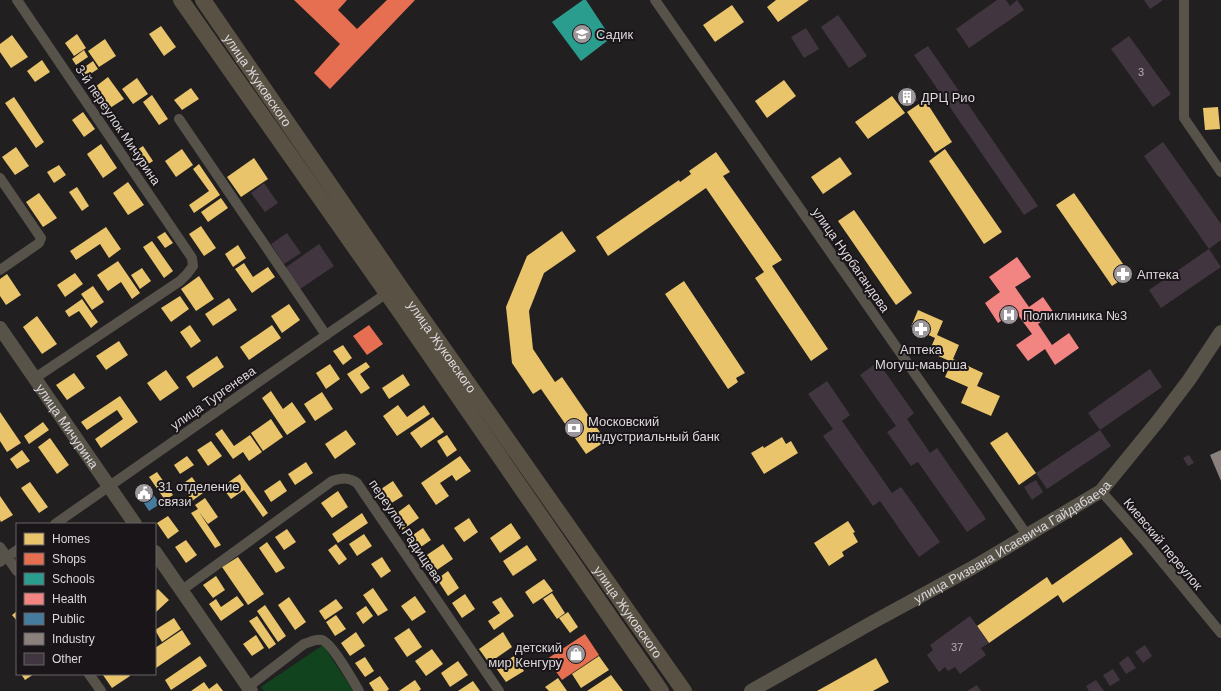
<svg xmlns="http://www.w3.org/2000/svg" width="1221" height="691" viewBox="0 0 1221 691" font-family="Arial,sans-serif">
  <rect width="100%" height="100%" fill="#221f21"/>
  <polygon fill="#11441e" points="323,645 353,691 264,691 261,687"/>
  <g fill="#e9c46a">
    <polygon points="776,0 809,0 778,22 767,7"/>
    <polygon points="732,5 744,22 715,42 703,25"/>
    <polygon points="161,26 176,47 164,56 149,34"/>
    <polygon points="77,34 86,48 74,56 65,43"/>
    <polygon points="12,35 28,57 11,68 0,52 0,44"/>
    <polygon points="105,39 116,56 99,67 88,51"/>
    <polygon points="84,50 88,57 76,65 72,59"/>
    <polygon points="42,60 50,72 35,82 27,71"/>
    <polygon points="93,61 98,69 84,78 79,71"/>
    <polygon points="108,77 124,99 110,108 95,87"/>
    <polygon points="137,78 148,94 133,104 122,89"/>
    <polygon points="784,80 796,96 767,118 755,101"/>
    <polygon points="191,88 199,99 182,110 174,100"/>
    <polygon points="152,95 168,119 159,125 143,102"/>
    <polygon points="892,96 905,113 868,139 855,122"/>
    <polygon points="14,97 44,142 36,148 5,103"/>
    <polygon points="925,100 952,142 935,153 907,112"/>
    <polygon points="1218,107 1220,129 1205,130 1203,108"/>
    <polygon points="83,112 95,129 84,137 72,120"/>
    <polygon points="101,144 117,168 103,178 87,154"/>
    <polygon points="143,146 153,161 141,169 131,154"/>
    <polygon points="16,147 29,166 15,175 2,157"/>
    <polygon points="182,149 193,165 176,177 165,161"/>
    <polygon points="945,149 1002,232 984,244 929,161"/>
    <polygon points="716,152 730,172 723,176 782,260 772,266 828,349 811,361 755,278 764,272 706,188 608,256 596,237 679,180 680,182 691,174 689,171"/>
    <polygon points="840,157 852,174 823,194 811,177"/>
    <polygon points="254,158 268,179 241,197 227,177"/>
    <polygon points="199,164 220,195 194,213 189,205 209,191 193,169"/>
    <polygon points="59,165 66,175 54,183 47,172"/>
    <polygon points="128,182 144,205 128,215 113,193"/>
    <polygon points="77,187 89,206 82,211 69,192"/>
    <polygon points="39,193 57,218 43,227 26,202"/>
    <polygon points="1074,193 1130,274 1112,286 1056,205"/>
    <polygon points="221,198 228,208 208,222 201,212"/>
    <polygon points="854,210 912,293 896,305 838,221"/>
    <polygon points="201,226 216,248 204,256 189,234"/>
    <polygon points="106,227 121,249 109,258 100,244 76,260 70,251"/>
    <polygon points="562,231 576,251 544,273 529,311 533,349 555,382 562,377 606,441 586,454 541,389 533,394 512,363 506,307 527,256"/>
    <polygon points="165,232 173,243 165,248 157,237"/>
    <polygon points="152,241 173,271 164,278 143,247"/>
    <polygon points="238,245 246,258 233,267 225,254"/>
    <polygon points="118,261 140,293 132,299 121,282 108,291 97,275"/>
    <polygon points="244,263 253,277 268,267 275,277 252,293 235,269"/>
    <polygon points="142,268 151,281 140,289 131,275"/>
    <polygon points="75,273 83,284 65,297 57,285"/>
    <polygon points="7,274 21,295 6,305 0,296 0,279"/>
    <polygon points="199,276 214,299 196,311 181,289"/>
    <polygon points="684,281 745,373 736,378 738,382 728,389 665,294"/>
    <polygon points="93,286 104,302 92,310 81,294"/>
    <polygon points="180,296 189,309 171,322 161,308"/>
    <polygon points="229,298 237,310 213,326 205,314"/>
    <polygon points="82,299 98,322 91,328 79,311 69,317 65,311"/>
    <polygon points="289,304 300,320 282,333 271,316"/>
    <polygon points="918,310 943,321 937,335 959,345 953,359 983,373 977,386 1000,396 991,416 961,403 968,387 945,377 952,362 929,352 935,338 911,327"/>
    <polygon points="37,316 57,344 42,354 23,327"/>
    <polygon points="190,325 201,341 191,348 180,332"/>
    <polygon points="272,325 281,338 249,360 240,347"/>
    <polygon points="119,341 128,355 106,370 96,356"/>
    <polygon points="343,345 352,358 343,365 333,351"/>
    <polygon points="217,356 224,367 193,388 186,377"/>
    <polygon points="366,362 370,367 360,374 370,388 361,394 347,374"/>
    <polygon points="330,364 340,379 326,389 316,373"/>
    <polygon points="166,370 179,388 160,401 147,383"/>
    <polygon points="74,373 85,388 67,400 56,385"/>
    <polygon points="403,374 410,385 389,399 382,388"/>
    <polygon points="271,391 283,409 292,402 306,422 287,435 262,398"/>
    <polygon points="322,392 333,409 315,421 304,404"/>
    <polygon points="120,396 138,422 101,448 95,439 123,419 117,410 87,430 81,422"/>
    <polygon points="398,405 407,417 424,405 430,414 397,436 383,416"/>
    <polygon points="0,412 21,443 7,452 0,441"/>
    <polygon points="433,417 444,432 421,448 410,433"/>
    <polygon points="271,419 283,437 263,451 251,433"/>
    <polygon points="43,422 49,430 29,444 24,436"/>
    <polygon points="222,429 234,446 250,435 262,452 249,461 243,452 233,459 215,434"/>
    <polygon points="346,430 356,444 335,459 325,444"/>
    <polygon points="1007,432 1036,473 1019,485 990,443"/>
    <polygon points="447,435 457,450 447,457 437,441"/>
    <polygon points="782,437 786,444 791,441 798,453 764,474 751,453 763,446 764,448"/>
    <polygon points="50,438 69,465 57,474 38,447"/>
    <polygon points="211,441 222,456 208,466 197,450"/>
    <polygon points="22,450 30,461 17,469 10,459"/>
    <polygon points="187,456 194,465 180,474 174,465"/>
    <polygon points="460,456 471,471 456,481 452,475 440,483 449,496 436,505 421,483"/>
    <polygon points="306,462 313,473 295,485 288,474"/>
    <polygon points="157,472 173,495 165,500 149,477"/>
    <polygon points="240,474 268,513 263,517 244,490 231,499 222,487"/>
    <polygon points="192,477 203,493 192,501 181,485"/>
    <polygon points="280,480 287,491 271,502 264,491"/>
    <polygon points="393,481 403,496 385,507 375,493"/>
    <polygon points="30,482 48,507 39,513 21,488"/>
    <polygon points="338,491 348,507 332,518 321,503"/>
    <polygon points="0,496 13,515 1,522 0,520"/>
    <polygon points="205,498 218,517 208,524 199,512 221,545 215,548 191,513 198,509 195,505"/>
    <polygon points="409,504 419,518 402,530 393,516"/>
    <polygon points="362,513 368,523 338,543 332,534"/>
    <polygon points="168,516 179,531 168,539 157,523"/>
    <polygon points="469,518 478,532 464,542 454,528"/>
    <polygon points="848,521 855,532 853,533 858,542 842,552 844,556 829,566 814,543"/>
    <polygon points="511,523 521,538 500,553 490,538"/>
    <polygon points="423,528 431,540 415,551 407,539"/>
    <polygon points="287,529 296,542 284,550 275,537"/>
    <polygon points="364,534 372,546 357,556 349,544"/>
    <polygon points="1121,537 1133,554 1063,603 1058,595 989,643 977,626 1047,577 1052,585"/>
    <polygon points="186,540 197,555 186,563 175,547"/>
    <polygon points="267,542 285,568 276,573 259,548"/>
    <polygon points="336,544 347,559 339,565 328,550"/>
    <polygon points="443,544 453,559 431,574 421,559"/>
    <polygon points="527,545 537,560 513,576 503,561"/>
    <polygon points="238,557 264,594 248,605 222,567"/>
    <polygon points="382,557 391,571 381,578 371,564"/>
    <polygon points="448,571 459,588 448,596 437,579"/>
    <polygon points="216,576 225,590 213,598 203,585"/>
    <polygon points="544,579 553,591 533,604 525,592"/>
    <polygon points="373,588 388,610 378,616 363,595"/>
    <polygon points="158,589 169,600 155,613 155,592"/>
    <polygon points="552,593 565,613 557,619 543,599"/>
    <polygon points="465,594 475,609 462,618 452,603"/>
    <polygon points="237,596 244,605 221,621 209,604 216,599 221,607"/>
    <polygon points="415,596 426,612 412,621 401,606"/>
    <polygon points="289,597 306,622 295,630 278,605"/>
    <polygon points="501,597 514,616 494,630 488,621 500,613 492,602"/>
    <polygon points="336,599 343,608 325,620 319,611"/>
    <polygon points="265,605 286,636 278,642 257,611"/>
    <polygon points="366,606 373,616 363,624 356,613"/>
    <polygon points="17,611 17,621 12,615"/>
    <polygon points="568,612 578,627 570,633 559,618"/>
    <polygon points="336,615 346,629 335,636 326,622"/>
    <polygon points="257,616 276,644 269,649 249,621"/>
    <polygon points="174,618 181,629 162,642 155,630"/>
    <polygon points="409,628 422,647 407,657 394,638"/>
    <polygon points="182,630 191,644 156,668 155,648"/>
    <polygon points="356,632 365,646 350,656 341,643"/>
    <polygon points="503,632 512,647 489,663 479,649"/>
    <polygon points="256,635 264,648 252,656 243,644"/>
    <polygon points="432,649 443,664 426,676 415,661"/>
    <polygon points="200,656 207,666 171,690 165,680"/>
    <polygon points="514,656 524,671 506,682 496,668"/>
    <polygon points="599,656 609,670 581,688 572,674"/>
    <polygon points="365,657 374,671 365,677 355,663"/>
    <polygon points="876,658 889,682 873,691 817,691"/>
    <polygon points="458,661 468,675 450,687 441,673"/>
    <polygon points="21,674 34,674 25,680"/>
    <polygon points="105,674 129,674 130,676 112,688 103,675"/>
    <polygon points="611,675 623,691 587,691"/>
    <polygon points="380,676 389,689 387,691 374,691 369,683"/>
    <polygon points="558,678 567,691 549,691 545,687"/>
    <polygon points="415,680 421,689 419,691 399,691"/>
    <polygon points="473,681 480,691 458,691"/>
    <polygon points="204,682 209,689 217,683 223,691 191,691"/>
  </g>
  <g fill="#e76f51">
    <polygon points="294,0 347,0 338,10 357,29 387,0 415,0 330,89 314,73 340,44"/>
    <polygon points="369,325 383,344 367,355 353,336"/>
    <polygon points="585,634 599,655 562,680 547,659"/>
  </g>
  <polygon fill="#2a9d8f" points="583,0 586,0 611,38 581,61 552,22"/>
  <polygon fill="#f28482" points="1017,257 1031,277 1015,287 1029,307 1043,297 1054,313 1038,324 1052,345 1069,333 1079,348 1055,365 1045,349 1028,361 1016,345 1032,334 1015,311 998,323 985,303 1000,292 989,277"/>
  <polygon fill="#457b9d" points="148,487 160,504 149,511 138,494"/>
  <polygon fill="#8a817c" points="1221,450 1221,481 1210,455"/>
  <g fill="#413640">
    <polygon points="997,0 1006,0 1010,6 1017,0 1024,10 969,48 956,29"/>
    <polygon points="1144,0 1163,0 1150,9"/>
    <polygon points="838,15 867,56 849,68 821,27"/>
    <polygon points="806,28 819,49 804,58 791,37"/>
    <polygon points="1129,36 1171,94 1153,107 1111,49"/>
    <polygon points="928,46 1038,206 1024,215 914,55"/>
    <polygon points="909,86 918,100 906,108 896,94"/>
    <polygon points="1163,142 1221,224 1221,240 1209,249 1144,156"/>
    <polygon points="264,183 278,203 265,212 251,193"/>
    <polygon points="287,233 301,253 284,264 271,244"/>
    <polygon points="319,244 334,266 300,289 285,268"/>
    <polygon points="1209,249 1221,267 1161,308 1149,290"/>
    <polygon points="878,362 914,413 907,419 930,453 937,448 986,519 967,532 918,462 911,466 887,432 896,426 860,375"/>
    <polygon points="1150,369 1162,387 1100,430 1088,413"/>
    <polygon points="827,381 850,415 842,421 892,493 901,487 940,542 919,557 880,501 873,506 823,436 833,429 808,394"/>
    <polygon points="1100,430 1111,446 1047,489 1036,473"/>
    <polygon points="1189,455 1194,463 1188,466 1183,458"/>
    <polygon points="1036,480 1043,492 1032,500 1024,487"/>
    <polygon points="970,616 989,643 981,648 986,655 960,674 955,667 948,671 945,667 939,672 927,655 933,650 930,645"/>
    <polygon points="1145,645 1152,656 1143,663 1135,652"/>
    <polygon points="1128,656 1136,668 1126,674 1119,663"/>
    <polygon points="1113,669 1120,680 1110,686 1103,675"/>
    <polygon points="1096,680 1104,691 1089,691 1086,686"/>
    <polygon points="977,685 981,691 967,691"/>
  </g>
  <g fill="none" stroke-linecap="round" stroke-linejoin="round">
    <g stroke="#57534b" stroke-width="10">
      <polyline points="17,0 188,252 192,258 193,266 187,274 180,281 35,378"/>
      <polyline points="655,0 1027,535"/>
      <polyline points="1184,0 1184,118 1221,172"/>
      <polyline points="179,119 326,335"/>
      <polyline points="0,178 41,238 39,243 0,270"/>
      <polyline points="1101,491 1146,542 1221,633"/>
      <polyline points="55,524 326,335 387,293"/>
      <polyline points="0,547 17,571"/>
      <polyline points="0,562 17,550"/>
      <path d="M182,590l150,-109c10,-3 17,-4 25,2l142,208"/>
      <polyline points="89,674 101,691"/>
      <path d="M248,687l56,-43c6,-2 11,-5 18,-4 10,3 31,41 37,51"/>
    </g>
    <g stroke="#585349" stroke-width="14">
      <path id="s1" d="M0,328l135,196"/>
      <polyline points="155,552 251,691"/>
      <path id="s2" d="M751,691l122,-69 99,-54 129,-77 57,-70 31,-41 32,-48"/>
    </g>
    <g stroke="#585144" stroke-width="16">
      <polyline points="181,0 398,309 661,691"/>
      <path id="s3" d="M203,0l198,288 283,403"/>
    </g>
  </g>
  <defs>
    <g id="school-disc" transform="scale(1)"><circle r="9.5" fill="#9b979a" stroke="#191519"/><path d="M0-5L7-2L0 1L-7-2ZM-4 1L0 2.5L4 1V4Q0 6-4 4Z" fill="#fff"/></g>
    <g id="building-disc" transform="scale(1)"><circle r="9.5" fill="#9b979a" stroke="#191519"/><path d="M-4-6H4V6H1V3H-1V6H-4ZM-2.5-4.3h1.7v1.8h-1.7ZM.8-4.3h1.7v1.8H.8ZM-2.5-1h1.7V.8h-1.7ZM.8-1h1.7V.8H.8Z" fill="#fff"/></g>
    <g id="pharmacy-disc" transform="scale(1)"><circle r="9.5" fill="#9b979a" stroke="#191519"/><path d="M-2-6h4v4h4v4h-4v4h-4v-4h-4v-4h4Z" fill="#fff"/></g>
    <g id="hospital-disc" transform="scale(1)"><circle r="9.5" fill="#9b979a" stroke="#191519"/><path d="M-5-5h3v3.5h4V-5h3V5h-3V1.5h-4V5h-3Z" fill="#fff"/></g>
    <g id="bank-disc" transform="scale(1)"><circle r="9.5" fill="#9b979a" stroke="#191519"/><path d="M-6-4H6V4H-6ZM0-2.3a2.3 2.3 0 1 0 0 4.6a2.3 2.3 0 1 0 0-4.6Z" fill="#fff"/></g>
    <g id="civic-disc" transform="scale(1)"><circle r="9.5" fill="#9b979a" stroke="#191519"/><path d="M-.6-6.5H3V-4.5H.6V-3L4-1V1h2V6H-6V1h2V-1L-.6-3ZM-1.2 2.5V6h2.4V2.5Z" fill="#fff"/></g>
    <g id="shop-disc" transform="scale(1)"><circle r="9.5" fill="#9b979a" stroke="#191519"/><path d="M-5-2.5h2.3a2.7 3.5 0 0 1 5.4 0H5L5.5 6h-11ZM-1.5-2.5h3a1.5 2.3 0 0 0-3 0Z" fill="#fff"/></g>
  </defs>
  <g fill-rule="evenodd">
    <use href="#school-disc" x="582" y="34"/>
    <use href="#building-disc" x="907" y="97"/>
    <use href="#pharmacy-disc" x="1123" y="274"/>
    <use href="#hospital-disc" x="1009" y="315"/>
    <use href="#pharmacy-disc" x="921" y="329"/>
    <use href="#bank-disc" x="574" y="428"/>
    <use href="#civic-disc" x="144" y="493"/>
    <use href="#shop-disc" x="576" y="654"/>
  </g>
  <g text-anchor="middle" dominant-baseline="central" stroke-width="4" stroke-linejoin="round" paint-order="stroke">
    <g font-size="11" fill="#b5b0b4">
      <text x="1141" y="72">3</text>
      <text x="957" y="647">37</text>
    </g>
    <g font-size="13" fill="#dcd8db" stroke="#191519" text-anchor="start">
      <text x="596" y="34">Садик</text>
      <text x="921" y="97">ДРЦ Рио</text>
      <text x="1137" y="274">Аптека</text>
      <text x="1023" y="315">Поликлиника №3</text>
      <text x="921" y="349" text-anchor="middle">Аптека<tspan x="921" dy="15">Могуш-маьрша</tspan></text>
      <text x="588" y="421">Московский<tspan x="588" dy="15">индустриальный банк</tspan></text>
      <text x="158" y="486">31 отделение<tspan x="158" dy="15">связи</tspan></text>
      <text x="562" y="647" text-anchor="end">детский<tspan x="562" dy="15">мир Кенгуру</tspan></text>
    </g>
    <g font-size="13" fill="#dcd8db" stroke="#191519">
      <text stroke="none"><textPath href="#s3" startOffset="97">улица Жуковского</textPath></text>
      <text transform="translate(118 125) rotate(56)">3-й переулок Мичурина</text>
      <text transform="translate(851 260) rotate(55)">улица Нурбагандова</text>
      <text stroke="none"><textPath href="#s3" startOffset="421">улица Жуковского</textPath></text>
      <text transform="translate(213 398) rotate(-35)">улица Тургенева</text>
      <text stroke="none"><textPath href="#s1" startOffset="119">улица Мичурина</textPath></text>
      <text transform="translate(406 531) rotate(56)">переулок Радищева</text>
      <text stroke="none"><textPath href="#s2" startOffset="301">улица Ризвана Исаевича Гайдабаева</textPath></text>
      <text transform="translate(1163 544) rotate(50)">Киевский переулок</text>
      <text stroke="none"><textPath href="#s3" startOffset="745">улица Жуковского</textPath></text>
    </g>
  </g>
  <rect x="16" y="523" width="140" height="152" fill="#191519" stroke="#676367"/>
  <rect x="24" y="533" width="20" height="12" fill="#e9c46a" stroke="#676367"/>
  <text x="52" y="543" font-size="12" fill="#dcd8db">Homes</text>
  <rect x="24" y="553" width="20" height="12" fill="#e76f51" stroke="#676367"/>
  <text x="52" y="563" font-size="12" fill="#dcd8db">Shops</text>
  <rect x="24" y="573" width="20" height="12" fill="#2a9d8f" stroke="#676367"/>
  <text x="52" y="583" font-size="12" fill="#dcd8db">Schools</text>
  <rect x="24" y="593" width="20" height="12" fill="#f28482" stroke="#676367"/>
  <text x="52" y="603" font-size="12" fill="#dcd8db">Health</text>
  <rect x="24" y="613" width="20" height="12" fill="#457b9d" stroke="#676367"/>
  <text x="52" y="623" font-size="12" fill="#dcd8db">Public</text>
  <rect x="24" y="633" width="20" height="12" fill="#8a817c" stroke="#676367"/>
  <text x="52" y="643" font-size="12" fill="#dcd8db">Industry</text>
  <rect x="24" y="653" width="20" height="12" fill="#413640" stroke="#676367"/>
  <text x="52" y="663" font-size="12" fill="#dcd8db">Other</text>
</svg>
